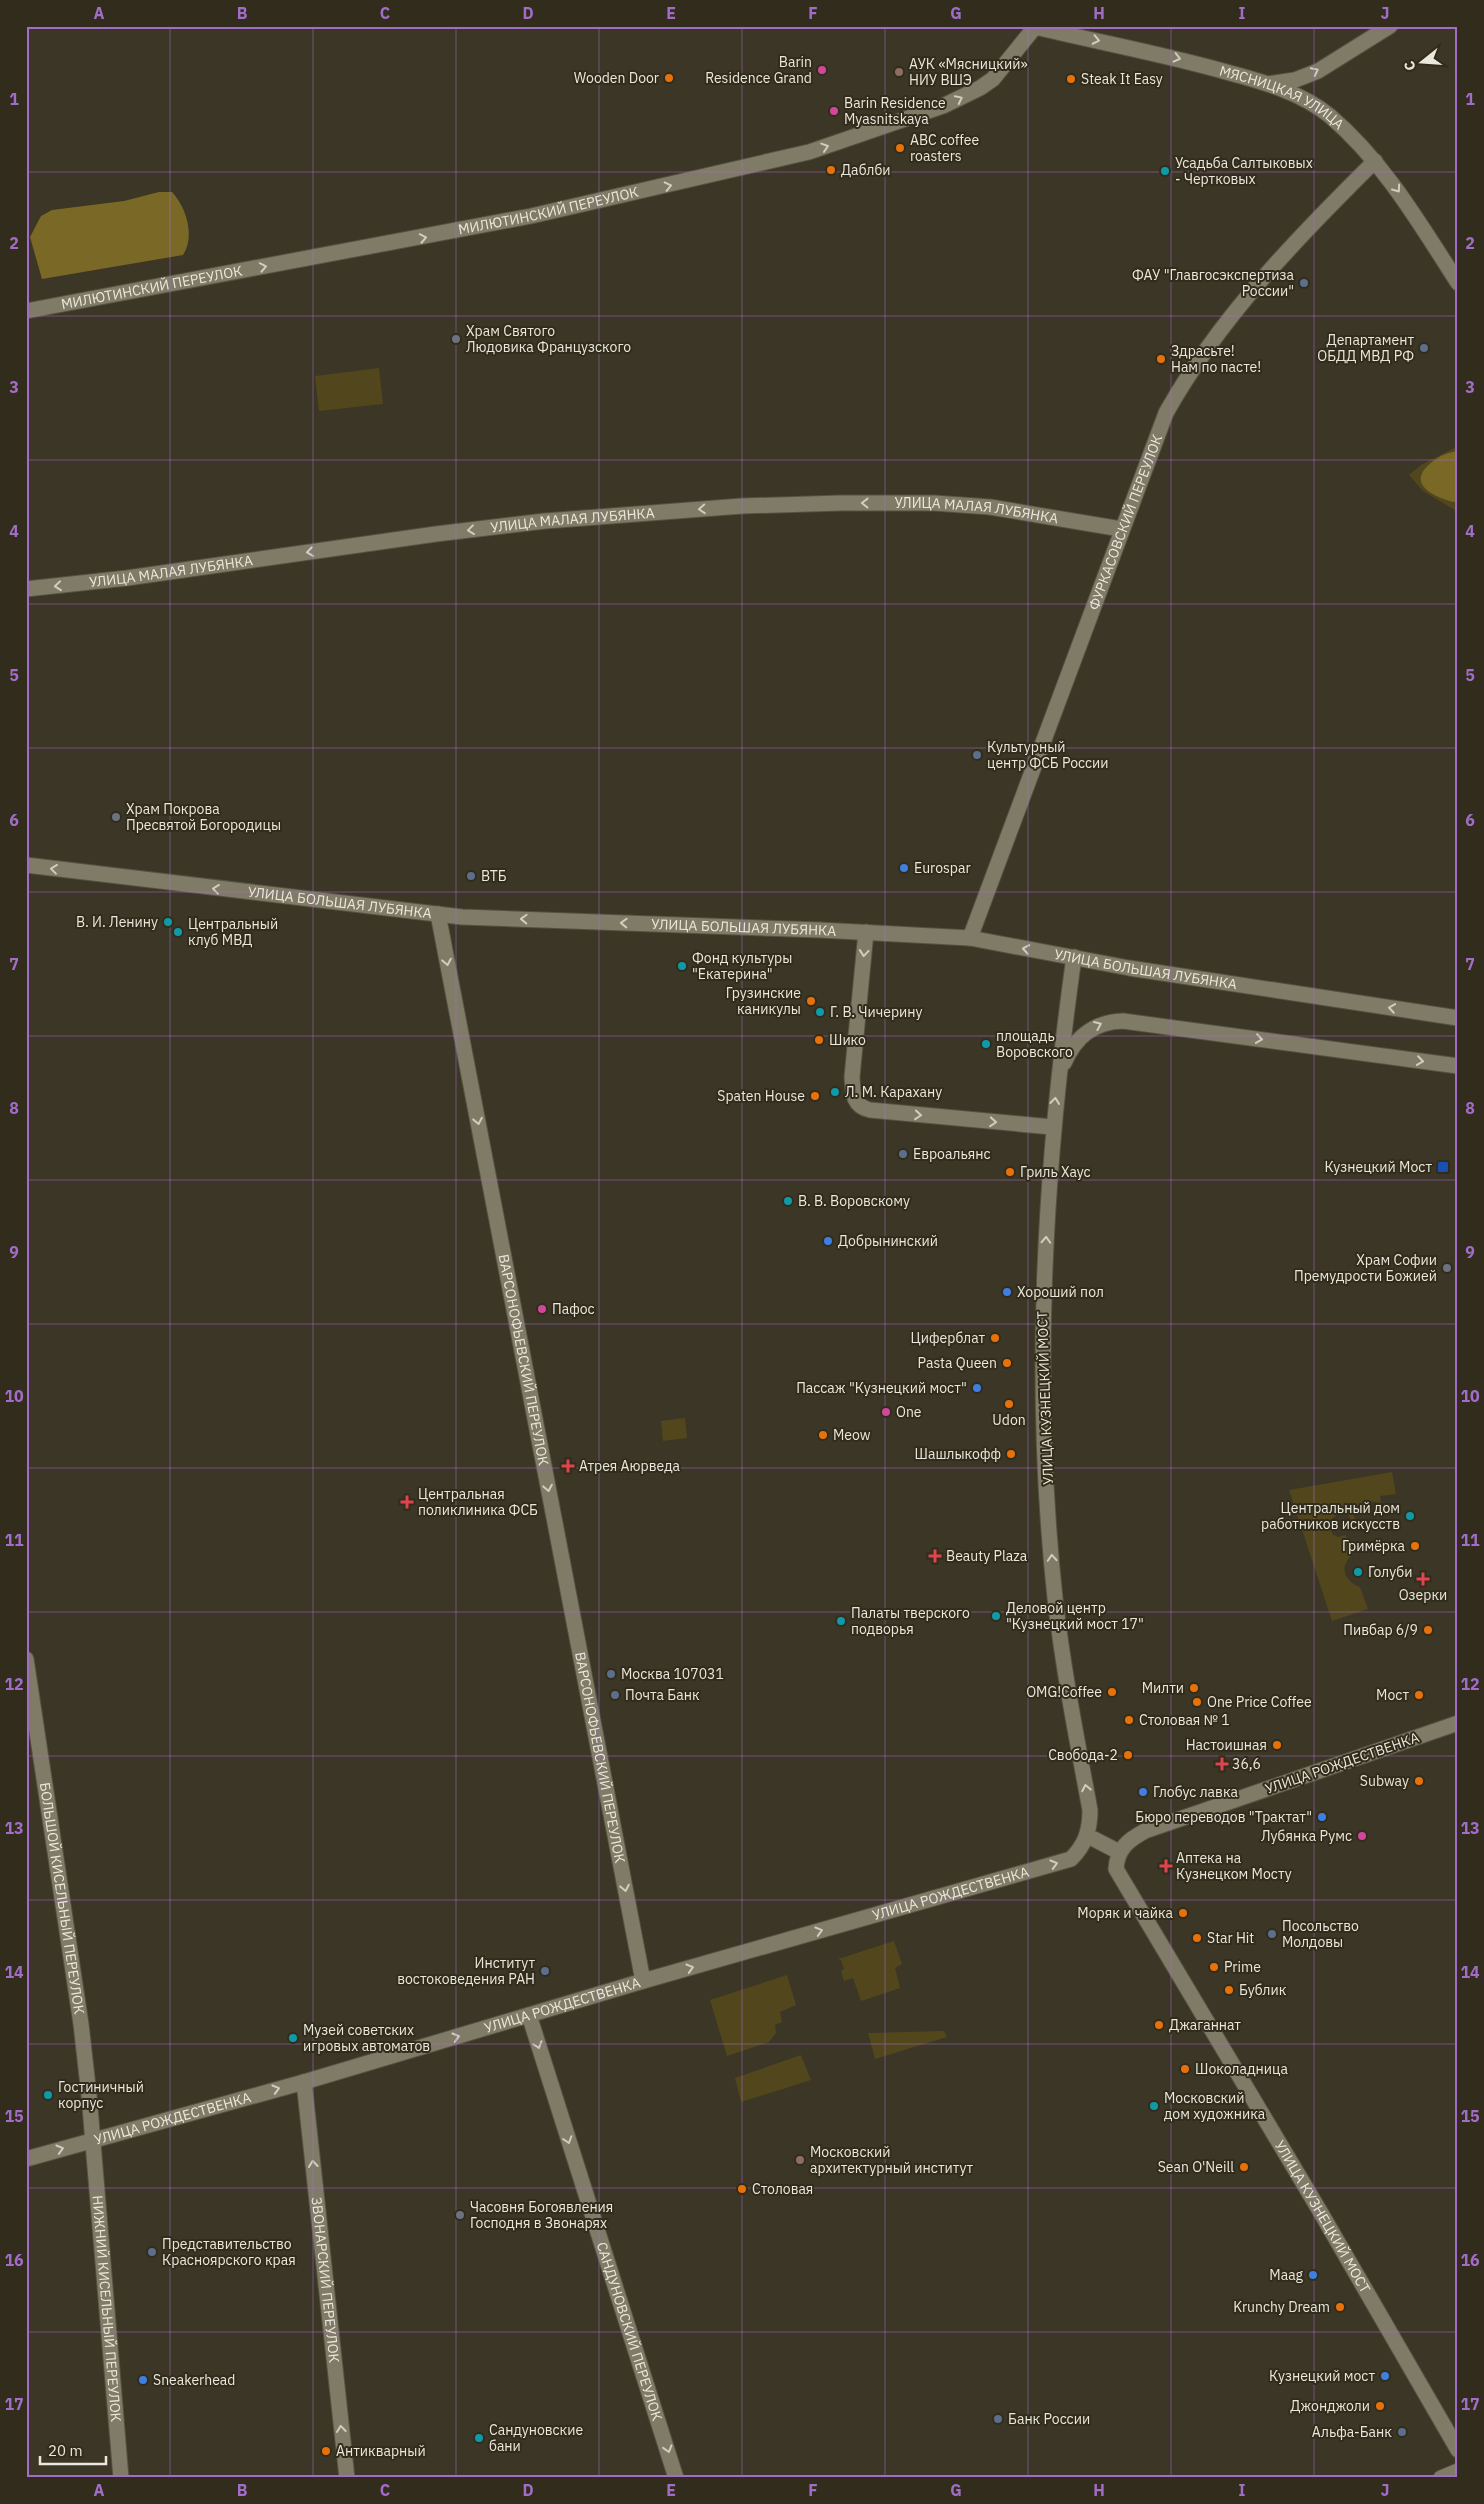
<svg xmlns="http://www.w3.org/2000/svg" width="1484" height="2504" viewBox="0 0 1484 2504" font-family="'IBM Plex Sans',sans-serif">
  <rect width="100%" height="100%" fill="#3b3625"/>
  <g fill="#52471c">
    <polygon points="379,368 383,404 319,411 315,376"/>
    <polygon points="1458,446 1458,512 1423,491 1409,475 1421,465"/>
    <polygon points="685,1418 687,1438 663,1441 661,1421"/>
    <path d="M1392,1472l4,22 -16,2 1,7 -12,-2 -11,5 -4,10 2,6h-4l-4,-8 -8,-2 -10,9 2,13 6,3 8,-2 5,21c-13,12 -5,26 9,31l8,22 -36,12 -43,-131z"/>
    <polygon points="894,1941 902,1964 895,1968 900,1988 861,2001 853,1978 844,1981 841,1971 844,1969 841,1960 838,1959"/>
    <polygon points="787,1975 796,2005 780,2012 782,2022 775,2025 776,2033 769,2042 727,2056 710,2000"/>
    <polygon points="944,2031 947,2037 875,2059 868,2033"/>
    <polygon points="801,2055 811,2080 741,2102 735,2078"/>
  </g>
  <g fill="#7a6926">
    <path d="M159,192h13c15,16 23,45 11,63l-141,24 -12,-42 11,-21 11,-6 72,-9z"/>
    <path d="M1458,451v50l-5,1c-35,-10 -46,-27 -10,-47 4,-2 10,-3 15,-4z"/>
  </g>
  <g fill="none" stroke-linecap="round" stroke-linejoin="round">
    <g stroke="#565243" stroke-width="17">
      <g id="street">
        <polyline points="1268,84 1295,80 1318,71 1390,26"/>
        <path id="s1" d="M26,311l505,-95 278,-64 134,-46 37,-18 13,-9 42,-52"/>
        <path id="s2" d="M26,589l101,-11 309,-44 109,-13 197,-15 99,-3h93l56,4 131,22"/>
        <path id="s3" d="M438,914l205,1067"/>
        <path d="M866,932l-14,145c1,15 0,29 18,33l182,17"/>
        <path id="s4" d="M970,938l196,-525c53,-95 132,-176 209,-252"/>
        <path d="M1064,1063c12,-27 30,-41 59,-42l335,45"/>
        <path id="s5" d="M26,1659l55,365 8,71 32,383"/>
        <path id="s6" d="M1458,1723l-313,108c-17,9 -28,18 -29,38l205,344 137,237"/>
        <polyline points="1094,1839 1119,1852"/>
        <path id="s7" d="M529,2015l147,463"/>
        <path id="s8" d="M304,2082l43,396"/>
        <path id="s9" d="M26,2159l278,-77 339,-101 428,-122c14,-14 19,-28 19,-49 -13,-70 -27,-141 -35,-212 -23,-214 -11,-428 19,-641"/>
      </g>
    </g>
    <g stroke="#565243" stroke-width="17">
      <g id="secondary">
        <path id="s10" d="M1031,26c66,16 133,28 199,47 34,9 72,20 100,43 54,46 90,108 128,167"/>
        <path id="s11" d="M26,865l436,52 358,13 150,8 159,30 329,50"/>
        <polyline points="1441,2478 1458,2471"/>
      </g>
    </g>
    <use href="#street" stroke="#807b67" stroke-width="15"/>
    <use href="#secondary" stroke="#807b67" stroke-width="15"/>
  </g>
  <defs><path id="oneway-chevron" d="M-2-3.5L2.5 0L-2 3.5" fill="none" stroke-width="1.6" stroke-linecap="round" stroke-linejoin="round" transform="scale(1.25)"/></defs>
  <g stroke="#d0ccbf">
    <use href="#oneway-chevron" transform="translate(1096 40) rotate(12)"/>
    <use href="#oneway-chevron" transform="translate(1177 58) rotate(14)"/>
    <use href="#oneway-chevron" transform="translate(1315 71) rotate(-26)"/>
    <use href="#oneway-chevron" transform="translate(959 99) rotate(-26)"/>
    <use href="#oneway-chevron" transform="translate(825 147) rotate(-18)"/>
    <use href="#oneway-chevron" transform="translate(668 186) rotate(-13)"/>
    <use href="#oneway-chevron" transform="translate(1397 189) rotate(54)"/>
    <use href="#oneway-chevron" transform="translate(423 238) rotate(-11)"/>
    <use href="#oneway-chevron" transform="translate(263 267) rotate(-11)"/>
    <use href="#oneway-chevron" transform="translate(865 503) rotate(-179)"/>
    <use href="#oneway-chevron" transform="translate(702 509) rotate(176)"/>
    <use href="#oneway-chevron" transform="translate(471 530) rotate(173)"/>
    <use href="#oneway-chevron" transform="translate(310 552) rotate(172)"/>
    <use href="#oneway-chevron" transform="translate(58 586) rotate(174)"/>
    <use href="#oneway-chevron" transform="translate(54 869) rotate(-173)"/>
    <use href="#oneway-chevron" transform="translate(216 889) rotate(-173)"/>
    <use href="#oneway-chevron" transform="translate(524 919) rotate(-178)"/>
    <use href="#oneway-chevron" transform="translate(624 923) rotate(-178)"/>
    <use href="#oneway-chevron" transform="translate(1026 949) rotate(-170)"/>
    <use href="#oneway-chevron" transform="translate(864 953) rotate(95)"/>
    <use href="#oneway-chevron" transform="translate(447 962) rotate(79)"/>
    <use href="#oneway-chevron" transform="translate(1392 1008) rotate(-171)"/>
    <use href="#oneway-chevron" transform="translate(1098 1025) rotate(-23)"/>
    <use href="#oneway-chevron" transform="translate(1259 1039) rotate(8)"/>
    <use href="#oneway-chevron" transform="translate(1420 1061) rotate(8)"/>
    <use href="#oneway-chevron" transform="translate(1055 1101) rotate(-84)"/>
    <use href="#oneway-chevron" transform="translate(918 1115) rotate(5)"/>
    <use href="#oneway-chevron" transform="translate(478 1121) rotate(79)"/>
    <use href="#oneway-chevron" transform="translate(993 1122) rotate(5)"/>
    <use href="#oneway-chevron" transform="translate(1046 1240) rotate(-87)"/>
    <use href="#oneway-chevron" transform="translate(548 1488) rotate(79)"/>
    <use href="#oneway-chevron" transform="translate(1052 1558) rotate(-94)"/>
    <use href="#oneway-chevron" transform="translate(1086 1788) rotate(-101)"/>
    <use href="#oneway-chevron" transform="translate(1054 1864) rotate(-16)"/>
    <use href="#oneway-chevron" transform="translate(625 1888) rotate(79)"/>
    <use href="#oneway-chevron" transform="translate(819 1931) rotate(-16)"/>
    <use href="#oneway-chevron" transform="translate(690 1968) rotate(-16)"/>
    <use href="#oneway-chevron" transform="translate(456 2037) rotate(-16)"/>
    <use href="#oneway-chevron" transform="translate(538 2045) rotate(72)"/>
    <use href="#oneway-chevron" transform="translate(276 2089) rotate(-16)"/>
    <use href="#oneway-chevron" transform="translate(568 2140) rotate(72)"/>
    <use href="#oneway-chevron" transform="translate(60 2149) rotate(-16)"/>
    <use href="#oneway-chevron" transform="translate(313 2164) rotate(-96)"/>
    <use href="#oneway-chevron" transform="translate(341 2429) rotate(-97)"/>
    <use href="#oneway-chevron" transform="translate(668 2449) rotate(73)"/>
  </g>
  <path fill="none" stroke="#a26dc9" stroke-width="1" stroke-opacity="0.55" d="M170,26v2452M313,26v2452M456,26v2452M599,26v2452M742,26v2452M885,26v2452M1028,26v2452M1171,26v2452M1314,26v2452M26,172h1432M26,316h1432M26,460h1432M26,604h1432M26,748h1432M26,892h1432M26,1036h1432M26,1180h1432M26,1324h1432M26,1468h1432M26,1612h1432M26,1756h1432M26,1900h1432M26,2044h1432M26,2188h1432M26,2332h1432"/>
  <g fill="#d1479c" stroke="#312c1b" stroke-width="2">
    <circle cx="822" cy="70" r="5"/>
    <circle cx="834" cy="111" r="5"/>
    <circle cx="542" cy="1309" r="5"/>
    <circle cx="886" cy="1412" r="5"/>
    <circle cx="1362" cy="1836" r="5"/>
  </g>
  <g fill="#8d6e63" stroke="#312c1b" stroke-width="2">
    <circle cx="899" cy="72" r="5"/>
    <circle cx="800" cy="2160" r="5"/>
  </g>
  <g fill="#e8710a" stroke="#312c1b" stroke-width="2">
    <circle cx="669" cy="78" r="5"/>
    <circle cx="1071" cy="79" r="5"/>
    <circle cx="900" cy="148" r="5"/>
    <circle cx="831" cy="170" r="5"/>
    <circle cx="1161" cy="359" r="5"/>
    <circle cx="811" cy="1001" r="5"/>
    <circle cx="819" cy="1040" r="5"/>
    <circle cx="815" cy="1096" r="5"/>
    <circle cx="1010" cy="1172" r="5"/>
    <circle cx="995" cy="1338" r="5"/>
    <circle cx="1007" cy="1363" r="5"/>
    <circle cx="1009" cy="1404" r="5"/>
    <circle cx="823" cy="1435" r="5"/>
    <circle cx="1011" cy="1454" r="5"/>
    <circle cx="1415" cy="1546" r="5"/>
    <circle cx="1428" cy="1630" r="5"/>
    <circle cx="1194" cy="1688" r="5"/>
    <circle cx="1112" cy="1692" r="5"/>
    <circle cx="1419" cy="1695" r="5"/>
    <circle cx="1197" cy="1702" r="5"/>
    <circle cx="1129" cy="1720" r="5"/>
    <circle cx="1277" cy="1745" r="5"/>
    <circle cx="1128" cy="1755" r="5"/>
    <circle cx="1419" cy="1781" r="5"/>
    <circle cx="1183" cy="1913" r="5"/>
    <circle cx="1197" cy="1938" r="5"/>
    <circle cx="1214" cy="1967" r="5"/>
    <circle cx="1229" cy="1990" r="5"/>
    <circle cx="1159" cy="2025" r="5"/>
    <circle cx="1185" cy="2069" r="5"/>
    <circle cx="1244" cy="2167" r="5"/>
    <circle cx="742" cy="2189" r="5"/>
    <circle cx="1340" cy="2307" r="5"/>
    <circle cx="1380" cy="2406" r="5"/>
    <circle cx="326" cy="2451" r="5"/>
  </g>
  <g fill="#0f9aa8" stroke="#312c1b" stroke-width="2">
    <circle cx="1165" cy="171" r="5"/>
    <circle cx="168" cy="922" r="5"/>
    <circle cx="178" cy="932" r="5"/>
    <circle cx="682" cy="966" r="5"/>
    <circle cx="820" cy="1012" r="5"/>
    <circle cx="986" cy="1044" r="5"/>
    <circle cx="835" cy="1092" r="5"/>
    <circle cx="788" cy="1201" r="5"/>
    <circle cx="1410" cy="1516" r="5"/>
    <circle cx="1358" cy="1572" r="5"/>
    <circle cx="996" cy="1616" r="5"/>
    <circle cx="841" cy="1621" r="5"/>
    <circle cx="293" cy="2038" r="5"/>
    <circle cx="48" cy="2095" r="5"/>
    <circle cx="1154" cy="2106" r="5"/>
    <circle cx="479" cy="2438" r="5"/>
  </g>
  <g fill="#5c6f8a" stroke="#312c1b" stroke-width="2">
    <circle cx="1304" cy="283" r="5"/>
    <circle cx="1424" cy="348" r="5"/>
    <circle cx="977" cy="755" r="5"/>
    <circle cx="471" cy="876" r="5"/>
    <circle cx="903" cy="1154" r="5"/>
    <circle cx="611" cy="1674" r="5"/>
    <circle cx="615" cy="1695" r="5"/>
    <circle cx="1272" cy="1934" r="5"/>
    <circle cx="545" cy="1971" r="5"/>
    <circle cx="152" cy="2252" r="5"/>
    <circle cx="998" cy="2419" r="5"/>
    <circle cx="1402" cy="2432" r="5"/>
  </g>
  <g fill="#6b7280" stroke="#312c1b" stroke-width="2">
    <circle cx="456" cy="339" r="5"/>
    <circle cx="116" cy="817" r="5"/>
    <circle cx="1447" cy="1268" r="5"/>
    <circle cx="460" cy="2215" r="5"/>
  </g>
  <g fill="#3f7fe0" stroke="#312c1b" stroke-width="2">
    <circle cx="904" cy="868" r="5"/>
    <circle cx="828" cy="1241" r="5"/>
    <circle cx="1007" cy="1292" r="5"/>
    <circle cx="977" cy="1388" r="5"/>
    <circle cx="1143" cy="1792" r="5"/>
    <circle cx="1322" cy="1817" r="5"/>
    <circle cx="1313" cy="2275" r="5"/>
    <circle cx="1385" cy="2376" r="5"/>
    <circle cx="143" cy="2380" r="5"/>
  </g>
  <rect fill="#1a4fb4" stroke="#312c1b" stroke-width="2" x="1437" y="1161" width="12" height="12" rx="2.5"/>
  <g fill="#e0444e" stroke="#312c1b" stroke-width="2">
    <path d="M565.5 1458.5h5v5h5v5h-5v5h-5v-5h-5v-5h5z"/>
    <path d="M404.5 1494.5h5v5h5v5h-5v5h-5v-5h-5v-5h5z"/>
    <path d="M932.5 1548.5h5v5h5v5h-5v5h-5v-5h-5v-5h5z"/>
    <path d="M1420.5 1571.5h5v5h5v5h-5v5h-5v-5h-5v-5h5z"/>
    <path d="M1219.5 1756.5h5v5h5v5h-5v5h-5v-5h-5v-5h5z"/>
    <path d="M1163.5 1858.5h5v5h5v5h-5v5h-5v-5h-5v-5h5z"/>
  </g>
  <g text-anchor="middle" dominant-baseline="central" stroke-width="4" stroke-linejoin="round" paint-order="stroke">
    <g font-size="14" fill="#eae7dc" stroke="#312c1b" text-anchor="start">
      <text x="812" y="62" text-anchor="end">Barin<tspan x="812" dy="16">Residence Grand</tspan></text>
      <text x="909" y="64">АУК «Мясницкий»<tspan x="909" dy="16">НИУ ВШЭ</tspan></text>
      <text x="659" y="78" text-anchor="end">Wooden Door</text>
      <text x="1081" y="79">Steak It Easy</text>
      <text x="844" y="103">Barin Residence<tspan x="844" dy="16">Myasnitskaya</tspan></text>
      <text x="910" y="140">ABC coffee<tspan x="910" dy="16">roasters</tspan></text>
      <text x="1175" y="163">Усадьба Салтыковых<tspan x="1175" dy="16">- Чертковых</tspan></text>
      <text x="841" y="170">Даблби</text>
      <text x="1294" y="275" text-anchor="end">ФАУ "Главгосэкспертиза<tspan x="1294" dy="16">России"</tspan></text>
      <text x="466" y="331">Храм Святого<tspan x="466" dy="16">Людовика Французского</tspan></text>
      <text x="1414" y="340" text-anchor="end">Департамент<tspan x="1414" dy="16">ОБДД МВД РФ</tspan></text>
      <text x="1171" y="351">Здрасьте!<tspan x="1171" dy="16">Нам по пасте!</tspan></text>
      <text x="987" y="747">Культурный<tspan x="987" dy="16">центр ФСБ России</tspan></text>
      <text x="126" y="809">Храм Покрова<tspan x="126" dy="16">Пресвятой Богородицы</tspan></text>
      <text x="914" y="868">Eurospar</text>
      <text x="481" y="876">ВТБ</text>
      <text x="158" y="922" text-anchor="end">В. И. Ленину</text>
      <text x="188" y="924">Центральный<tspan x="188" dy="16">клуб МВД</tspan></text>
      <text x="692" y="958">Фонд культуры<tspan x="692" dy="16">"Екатерина"</tspan></text>
      <text x="801" y="993" text-anchor="end">Грузинские<tspan x="801" dy="16">каникулы</tspan></text>
      <text x="830" y="1012">Г. В. Чичерину</text>
      <text x="996" y="1036">площадь<tspan x="996" dy="16">Воровского</tspan></text>
      <text x="829" y="1040">Шико</text>
      <text x="845" y="1092">Л. М. Карахану</text>
      <text x="805" y="1096" text-anchor="end">Spaten House</text>
      <text x="913" y="1154">Евроальянс</text>
      <text x="1432" y="1167" text-anchor="end">Кузнецкий Мост</text>
      <text x="1020" y="1172">Гриль Хаус</text>
      <text x="798" y="1201">В. В. Воровскому</text>
      <text x="838" y="1241">Добрынинский</text>
      <text x="1437" y="1260" text-anchor="end">Храм Софии<tspan x="1437" dy="16">Премудрости Божией</tspan></text>
      <text x="1017" y="1292">Хороший пол</text>
      <text x="552" y="1309">Пафос</text>
      <text x="985" y="1338" text-anchor="end">Циферблат</text>
      <text x="997" y="1363" text-anchor="end">Pasta Queen</text>
      <text x="967" y="1388" text-anchor="end">Пассаж "Кузнецкий мост"</text>
      <text x="896" y="1412">One</text>
      <text x="1009" y="1420" text-anchor="middle">Udon</text>
      <text x="833" y="1435">Meow</text>
      <text x="1001" y="1454" text-anchor="end">Шашлыкофф</text>
      <text x="579" y="1466">Атрея Аюрведа</text>
      <text x="418" y="1494">Центральная<tspan x="418" dy="16">поликлиника ФСБ</tspan></text>
      <text x="1400" y="1508" text-anchor="end">Центральный дом<tspan x="1400" dy="16">работников искусств</tspan></text>
      <text x="1405" y="1546" text-anchor="end">Гримёрка</text>
      <text x="946" y="1556">Beauty Plaza</text>
      <text x="1368" y="1572">Голуби</text>
      <text x="1423" y="1595" text-anchor="middle">Озерки</text>
      <text x="1006" y="1608">Деловой центр<tspan x="1006" dy="16">"Кузнецкий мост 17"</tspan></text>
      <text x="851" y="1613">Палаты тверского<tspan x="851" dy="16">подворья</tspan></text>
      <text x="1418" y="1630" text-anchor="end">Пивбар 6/9</text>
      <text x="621" y="1674">Москва 107031</text>
      <text x="1184" y="1688" text-anchor="end">Милти</text>
      <text x="1102" y="1692" text-anchor="end">OMG!Coffee</text>
      <text x="625" y="1695">Почта Банк</text>
      <text x="1409" y="1695" text-anchor="end">Мост</text>
      <text x="1207" y="1702">One Price Coffee</text>
      <text x="1139" y="1720">Столовая № 1</text>
      <text x="1267" y="1745" text-anchor="end">Настоишная</text>
      <text x="1118" y="1755" text-anchor="end">Свобода-2</text>
      <text x="1232" y="1764">36,6</text>
      <text x="1409" y="1781" text-anchor="end">Subway</text>
      <text x="1153" y="1792">Глобус лавка</text>
      <text x="1312" y="1817" text-anchor="end">Бюро переводов "Трактат"</text>
      <text x="1352" y="1836" text-anchor="end">Лубянка Румс</text>
      <text x="1176" y="1858">Аптека на<tspan x="1176" dy="16">Кузнецком Мосту</tspan></text>
      <text x="1173" y="1913" text-anchor="end">Моряк и чайка</text>
      <text x="1282" y="1926">Посольство<tspan x="1282" dy="16">Молдовы</tspan></text>
      <text x="1207" y="1938">Star Hit</text>
      <text x="535" y="1963" text-anchor="end">Институт<tspan x="535" dy="16">востоковедения РАН</tspan></text>
      <text x="1224" y="1967">Prime</text>
      <text x="1239" y="1990">Бублик</text>
      <text x="1169" y="2025">Джаганнат</text>
      <text x="303" y="2030">Музей советских<tspan x="303" dy="16">игровых автоматов</tspan></text>
      <text x="1195" y="2069">Шоколадница</text>
      <text x="58" y="2087">Гостиничный<tspan x="58" dy="16">корпус</tspan></text>
      <text x="1164" y="2098">Московский<tspan x="1164" dy="16">дом художника</tspan></text>
      <text x="810" y="2152">Московский<tspan x="810" dy="16">архитектурный институт</tspan></text>
      <text x="1234" y="2167" text-anchor="end">Sean O'Neill</text>
      <text x="752" y="2189">Столовая</text>
      <text x="470" y="2207">Часовня Богоявления<tspan x="470" dy="16">Господня в Звонарях</tspan></text>
      <text x="162" y="2244">Представительство<tspan x="162" dy="16">Красноярского края</tspan></text>
      <text x="1303" y="2275" text-anchor="end">Maag</text>
      <text x="1330" y="2307" text-anchor="end">Krunchy Dream</text>
      <text x="1375" y="2376" text-anchor="end">Кузнецкий мост</text>
      <text x="153" y="2380">Sneakerhead</text>
      <text x="1370" y="2406" text-anchor="end">Джонджоли</text>
      <text x="1008" y="2419">Банк России</text>
      <text x="489" y="2430">Сандуновские<tspan x="489" dy="16">бани</tspan></text>
      <text x="1392" y="2432" text-anchor="end">Альфа-Банк</text>
      <text x="336" y="2451">Антикварный</text>
    </g>
    <g font-size="14" fill="#eae7dc" stroke="#312c1b">
      <text stroke="none"><textPath href="#s10" startOffset="262">МЯСНИЦКАЯ УЛИЦА</textPath></text>
      <text stroke="none"><textPath href="#s1" startOffset="532">МИЛЮТИНСКИЙ ПЕРЕУЛОК</textPath></text>
      <text stroke="none"><textPath href="#s1" startOffset="128">МИЛЮТИНСКИЙ ПЕРЕУЛОК</textPath></text>
      <text stroke="none"><textPath href="#s2" startOffset="956">УЛИЦА МАЛАЯ ЛУБЯНКА</textPath></text>
      <text stroke="none"><textPath href="#s2" startOffset="551">УЛИЦА МАЛАЯ ЛУБЯНКА</textPath></text>
      <text stroke="none"><textPath href="#s4" startOffset="444">ФУРКАСОВСКИЙ ПЕРЕУЛОК</textPath></text>
      <text stroke="none"><textPath href="#s2" startOffset="146">УЛИЦА МАЛАЯ ЛУБЯНКА</textPath></text>
      <text stroke="none"><textPath href="#s11" startOffset="316">УЛИЦА БОЛЬШАЯ ЛУБЯНКА</textPath></text>
      <text stroke="none"><textPath href="#s11" startOffset="721">УЛИЦА БОЛЬШАЯ ЛУБЯНКА</textPath></text>
      <text stroke="none"><textPath href="#s11" startOffset="1126">УЛИЦА БОЛЬШАЯ ЛУБЯНКА</textPath></text>
      <text stroke="none"><textPath href="#s3" startOffset="454">ВАРСОНОФЬЕВСКИЙ ПЕРЕУЛОК</textPath></text>
      <text transform="translate(1045 1398) rotate(-92)">УЛИЦА КУЗНЕЦКИЙ МОСТ</text>
      <text stroke="none"><textPath href="#s3" startOffset="859">ВАРСОНОФЬЕВСКИЙ ПЕРЕУЛОК</textPath></text>
      <text transform="translate(1342 1763) rotate(-19)">УЛИЦА РОЖДЕСТВЕНКА</text>
      <text stroke="none"><textPath href="#s9" startOffset="962">УЛИЦА РОЖДЕСТВЕНКА</textPath></text>
      <text stroke="none"><textPath href="#s5" startOffset="242">БОЛЬШОЙ КИСЕЛЬНЫЙ ПЕРЕУЛОК</textPath></text>
      <text stroke="none"><textPath href="#s9" startOffset="558">УЛИЦА РОЖДЕСТВЕНКА</textPath></text>
      <text stroke="none"><textPath href="#s9" startOffset="152">УЛИЦА РОЖДЕСТВЕНКА</textPath></text>
      <text stroke="none"><textPath href="#s6" startOffset="786">УЛИЦА КУЗНЕЦКИЙ МОСТ</textPath></text>
      <text stroke="none"><textPath href="#s8" startOffset="199">ЗВОНАРСКИЙ ПЕРЕУЛОК</textPath></text>
      <text stroke="none"><textPath href="#s5" startOffset="655">НИЖНИЙ КИСЕЛЬНЫЙ ПЕРЕУЛОК</textPath></text>
      <text stroke="none"><textPath href="#s7" startOffset="332">САНДУНОВСКИЙ ПЕРЕУЛОК</textPath></text>
    </g>
  </g>
  <rect width="1484" height="2504" fill="none" stroke="#312c1b" stroke-width="55"/>
  <g transform="translate(1422 62) rotate(253)" stroke="#312c1b" stroke-width="4" paint-order="stroke">
  <path d="M0-4L9 19L0 12L-9 19Z" fill="#eae7dc"/>
  <text y="-8" font-size="14" font-weight="bold" text-anchor="middle" fill="#eae7dc">С</text>
  </g>
  <path d="M40 2456v8h66v-8" fill="none" stroke="#eae7dc" stroke-width="2.5"/>
  <text x="48" y="2456" font-size="15" fill="#eae7dc" stroke="#312c1b" stroke-width="4" paint-order="stroke">20 m</text>
  <rect x="28" y="28" width="1428" height="2448" fill="none" stroke="#a26dc9" stroke-width="2"/>
  <g font-size="16" text-anchor="middle" font-weight="bold" fill="#a26dc9">
    <text x="99" y="19">A</text>
    <text x="242" y="19">B</text>
    <text x="385" y="19">C</text>
    <text x="528" y="19">D</text>
    <text x="671" y="19">E</text>
    <text x="813" y="19">F</text>
    <text x="956" y="19">G</text>
    <text x="1099" y="19">H</text>
    <text x="1242" y="19">I</text>
    <text x="1385" y="19">J</text>
    <text x="14" y="105">1</text>
    <text x="1470" y="105">1</text>
    <text x="14" y="249">2</text>
    <text x="1470" y="249">2</text>
    <text x="14" y="393">3</text>
    <text x="1470" y="393">3</text>
    <text x="14" y="537">4</text>
    <text x="1470" y="537">4</text>
    <text x="14" y="681">5</text>
    <text x="1470" y="681">5</text>
    <text x="14" y="826">6</text>
    <text x="1470" y="826">6</text>
    <text x="14" y="970">7</text>
    <text x="1470" y="970">7</text>
    <text x="14" y="1114">8</text>
    <text x="1470" y="1114">8</text>
    <text x="14" y="1258">9</text>
    <text x="1470" y="1258">9</text>
    <text x="14" y="1402">10</text>
    <text x="1470" y="1402">10</text>
    <text x="14" y="1546">11</text>
    <text x="1470" y="1546">11</text>
    <text x="14" y="1690">12</text>
    <text x="1470" y="1690">12</text>
    <text x="14" y="1834">13</text>
    <text x="1470" y="1834">13</text>
    <text x="14" y="1978">14</text>
    <text x="1470" y="1978">14</text>
    <text x="14" y="2122">15</text>
    <text x="1470" y="2122">15</text>
    <text x="14" y="2266">16</text>
    <text x="1470" y="2266">16</text>
    <text x="14" y="2410">17</text>
    <text x="1470" y="2410">17</text>
    <text x="99" y="2496">A</text>
    <text x="242" y="2496">B</text>
    <text x="385" y="2496">C</text>
    <text x="528" y="2496">D</text>
    <text x="671" y="2496">E</text>
    <text x="813" y="2496">F</text>
    <text x="956" y="2496">G</text>
    <text x="1099" y="2496">H</text>
    <text x="1242" y="2496">I</text>
    <text x="1385" y="2496">J</text>
  </g>
</svg>
